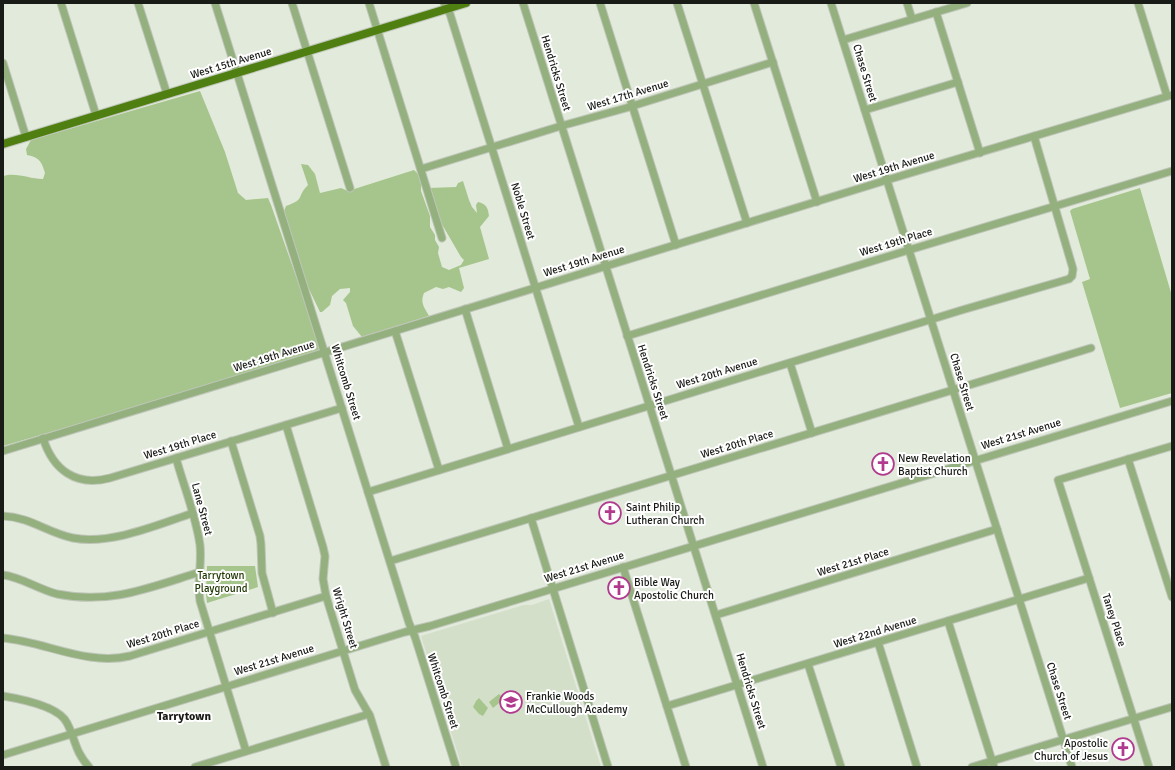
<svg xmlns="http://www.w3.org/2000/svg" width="1175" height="770" viewBox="0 0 1175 770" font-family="Signika,sans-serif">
  <rect width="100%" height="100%" fill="#e2eadb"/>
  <polygon fill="#d3dfc9" points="549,599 601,767 462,767 421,636 524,605 532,605"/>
  <g fill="#a6c58c">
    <path d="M200,91l25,61 13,41 8,7 22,-2 3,7 40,114 10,31 -158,49 -160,47v-270c14,-4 26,3 40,3l2,-6c-3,-10 -5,-16 -18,-18l-1,-6 5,-9z"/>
    <path d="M301,164l7,1 7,9 5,19 21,-5 7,3 66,-21 4,4 3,9v8l9,25v11l5,8v5l4,7 -1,6 4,14 7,3 12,-5 3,-5 -3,-3 -21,-36 -11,-33 27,-1 2,-4 5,-2 6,19 3,7 5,6 -1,-8 2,-3c8,2 10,5 11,14l-9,11 9,32 -30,9 5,20 -3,4 -12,-5 -6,2 -7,-2 -12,6c-4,10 0,14 5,23l-67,21 -9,-11 -7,-23 -3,-3 7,-8v-4l-10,1 -8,7 -2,9 -8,7h-2l-12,-25 -24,-76 2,-5c20,-7 10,-9 22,-21z"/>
    <polygon points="1140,188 1172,296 1172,393 1120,408 1082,282 1090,279 1070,211 1072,209"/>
    <polygon points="207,566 255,566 258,587 207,603 206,594"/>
    <polygon points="499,694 504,699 493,708 489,702"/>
    <polygon points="479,698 488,708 483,716 479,714 473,707 476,701"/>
  </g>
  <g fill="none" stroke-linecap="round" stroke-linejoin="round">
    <g stroke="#bec5b8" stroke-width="9">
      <g id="minor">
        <polyline points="61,3 96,115"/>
        <polyline points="138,3 167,94"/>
        <polyline points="215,3 409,623 415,637 456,767"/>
        <polyline points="292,3 350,188"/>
        <polyline points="369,3 442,238"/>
        <polyline points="444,3 450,14 579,427"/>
        <polyline points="523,3 763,767"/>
        <polyline points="600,3 676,245"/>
        <polyline points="677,3 747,223"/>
        <polyline points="754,3 817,202"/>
        <polyline points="831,3 1072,767"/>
        <polyline points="907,3 912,19"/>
        <polyline points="1138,3 1167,96"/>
        <polyline points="936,12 980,153"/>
        <polyline points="843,40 967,3"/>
        <polyline points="3,63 26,137"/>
        <polyline points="865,110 958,82"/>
        <polyline points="421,169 561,126 626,108 773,62"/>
        <polyline points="465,309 508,449"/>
        <polyline points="395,331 439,470"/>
        <polyline points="627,336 909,250 1172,171"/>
        <polyline points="790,363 812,433"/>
        <polyline points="286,425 323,547 325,556 323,579 326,596 355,690 370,716 386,767"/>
        <path d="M43,438c10,32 33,49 67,40l232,-70"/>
        <polyline points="231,441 260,536 261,544 262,573 273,613"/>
        <polyline points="3,451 887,180 1172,95"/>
        <path d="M176,458c8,29 20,58 24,87 2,19 -3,38 0,56l46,150"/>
        <polyline points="1128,459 1172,597"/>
        <polyline points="368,492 962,310 1069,279 1072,276 1073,269 1034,136"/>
        <path d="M3,516c27,1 45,17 70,22 38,7 84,-13 120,-25"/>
        <polyline points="531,518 608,767"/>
        <polyline points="390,561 1091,348"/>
        <polyline points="623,567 686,767"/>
        <path d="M3,575c18,2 35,14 54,19 53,11 94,-7 143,-22"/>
        <polyline points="716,615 997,529"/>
        <polyline points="948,621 994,767"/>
        <path d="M3,638c43,4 84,28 127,18l196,-60"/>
        <polyline points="878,642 917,767"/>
        <polyline points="808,664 841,767"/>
        <path d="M3,696c18,3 56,10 64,27 9,17 7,27 22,44"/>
        <polyline points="667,706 1089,578"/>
        <polyline points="3,755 405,632 430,626 1172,401"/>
        <polyline points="195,767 369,714"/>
        <polyline points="972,767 1172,707"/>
        <polyline points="1149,767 1058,480 1172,446"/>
      </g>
    </g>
    <g stroke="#bec5b8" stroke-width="10">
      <polyline id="major" points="3,144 466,3"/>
    </g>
    <use href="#minor" stroke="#95b07f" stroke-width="7"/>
    <use href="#major" stroke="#507f11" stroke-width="8"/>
  </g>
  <defs>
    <g id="church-ring" transform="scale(1.15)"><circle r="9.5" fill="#fff" stroke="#b1398e" stroke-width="1.5"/><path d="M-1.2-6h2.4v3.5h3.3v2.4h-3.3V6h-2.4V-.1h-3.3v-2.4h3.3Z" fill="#b1398e"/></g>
    <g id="school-ring" transform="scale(1.15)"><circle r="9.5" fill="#fff" stroke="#b1398e" stroke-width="1.5"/><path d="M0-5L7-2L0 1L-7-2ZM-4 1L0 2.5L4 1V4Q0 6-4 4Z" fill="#b1398e"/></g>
  </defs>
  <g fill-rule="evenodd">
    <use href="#church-ring" x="883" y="464"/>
    <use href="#church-ring" x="610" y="513"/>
    <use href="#church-ring" x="619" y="588"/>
    <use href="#school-ring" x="511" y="702"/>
    <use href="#church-ring" x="1123" y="749"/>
  </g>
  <g text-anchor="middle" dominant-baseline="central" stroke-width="4" stroke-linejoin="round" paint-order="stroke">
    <g font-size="11" fill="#181b16" stroke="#fff">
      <text transform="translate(231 63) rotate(-17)">West 15th Avenue</text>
      <text transform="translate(556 73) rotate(73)">Hendricks Street</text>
      <text transform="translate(865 73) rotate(73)">Chase Street</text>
      <text transform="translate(628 95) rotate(-17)">West 17th Avenue</text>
      <text transform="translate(894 167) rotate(-17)">West 19th Avenue</text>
      <text transform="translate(523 211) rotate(73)">Noble Street</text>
      <text transform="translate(896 242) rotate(-17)">West 19th Place</text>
      <text transform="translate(584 261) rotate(-17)">West 19th Avenue</text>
      <text transform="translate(274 356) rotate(-17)">West 19th Avenue</text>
      <text transform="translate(717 373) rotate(-17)">West 20th Avenue</text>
      <text transform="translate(346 382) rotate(73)">Whitcomb Street</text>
      <text transform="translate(653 382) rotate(72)">Hendricks Street</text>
      <text transform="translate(962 382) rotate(73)">Chase Street</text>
      <text transform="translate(1021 434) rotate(-17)">West 21st Avenue</text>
      <text transform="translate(737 444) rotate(-17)">West 20th Place</text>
      <text transform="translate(180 445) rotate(-17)">West 19th Place</text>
      <text transform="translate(202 509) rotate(75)">Lane Street</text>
      <text transform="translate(853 562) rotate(-17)">West 21st Place</text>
      <text transform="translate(584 567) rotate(-17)">West 21st Avenue</text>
      <text transform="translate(345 618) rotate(73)">Wright Street</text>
      <text transform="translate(1114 620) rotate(72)">Taney Place</text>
      <text transform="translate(875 632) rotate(-17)">West 22nd Avenue</text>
      <text transform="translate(163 634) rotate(-17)">West 20th Place</text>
      <text transform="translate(274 660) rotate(-17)">West 21st Avenue</text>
      <text transform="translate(443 691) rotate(72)">Whitcomb Street</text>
      <text transform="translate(751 691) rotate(73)">Hendricks Street</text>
      <text transform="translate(1059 691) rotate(72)">Chase Street</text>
    </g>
    <g font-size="11" fill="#181b16" stroke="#fff" text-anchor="start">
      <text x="898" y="458">New Revelation<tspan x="898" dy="13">Baptist Church</tspan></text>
      <text x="626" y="507">Saint Philip<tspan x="626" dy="13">Lutheran Church</tspan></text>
      <text x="634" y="582">Bible Way<tspan x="634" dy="13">Apostolic Church</tspan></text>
      <text x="526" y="696">Frankie Woods<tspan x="526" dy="13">McCullough Academy</tspan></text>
      <text x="1108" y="743" text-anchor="end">Apostolic<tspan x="1108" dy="13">Church of Jesus</tspan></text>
    </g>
    <g font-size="11" fill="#1e3500" stroke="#fff">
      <text x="221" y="575">Tarrytown<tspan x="221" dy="13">Playground</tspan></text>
    </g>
    <g font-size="12" font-weight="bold" fill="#181b16" stroke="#fff">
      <text x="184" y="716">Tarrytown</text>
    </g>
  </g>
  <rect width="1175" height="770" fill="none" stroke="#181b16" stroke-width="8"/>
</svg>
